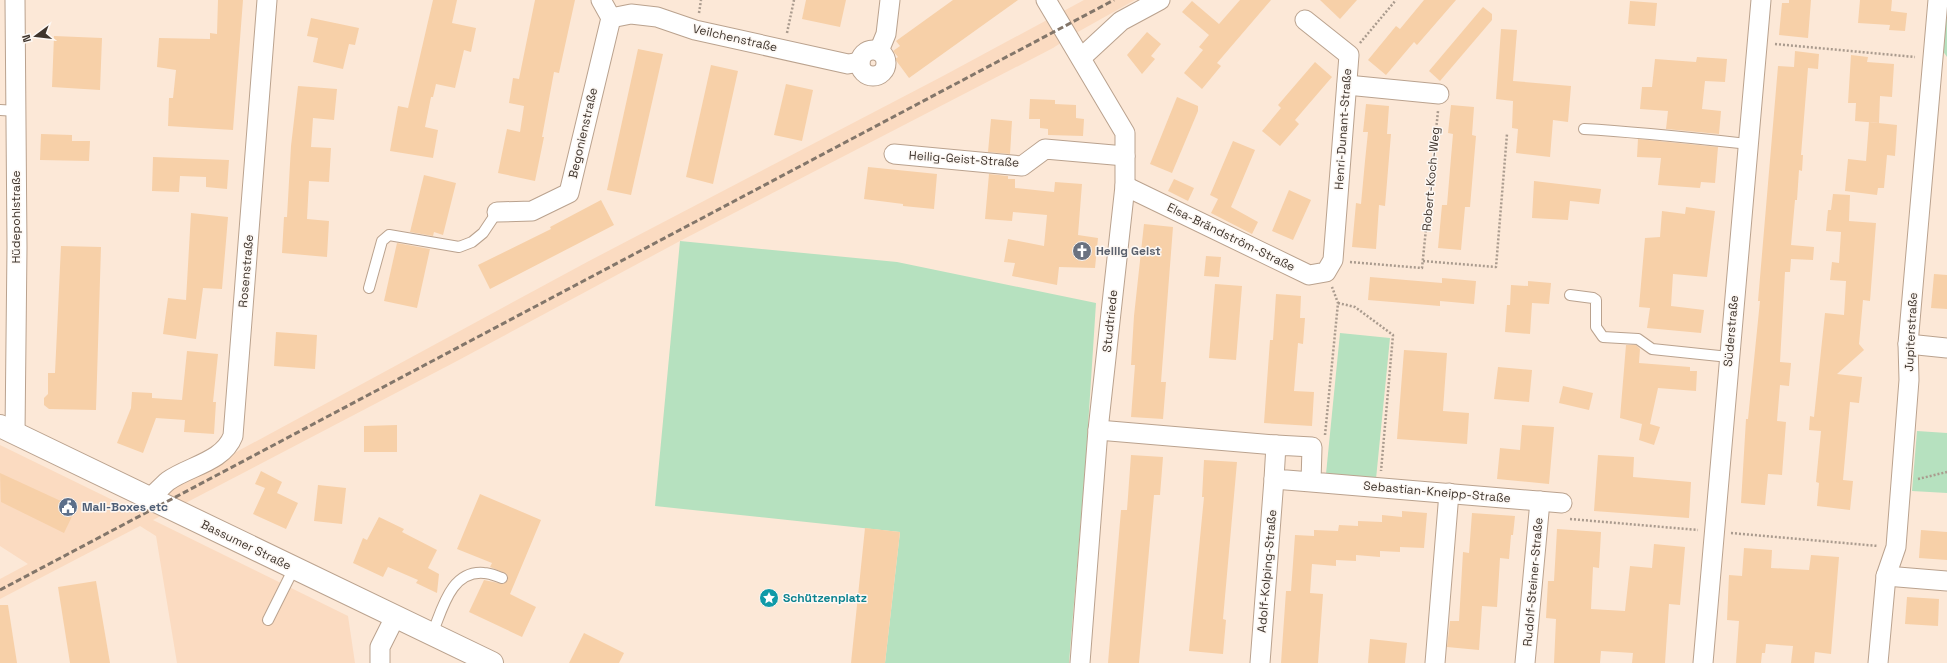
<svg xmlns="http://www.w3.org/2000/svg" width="1947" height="663" viewBox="0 0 1947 663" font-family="'Space Grotesk',sans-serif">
  <rect width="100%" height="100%" fill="#fce8d7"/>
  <polygon fill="#fbdbc1" points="1084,0 1135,0 1076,33 1053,48 680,241 457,361 153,520 348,616 355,663 177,663 156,536 140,526 0,599 0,579 28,564 0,546 0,445 131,509 589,261 943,76"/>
  <g fill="#b6e1bf">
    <polygon points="1947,0 1947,57 1940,47"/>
    <polygon points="680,241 897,262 1096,303 1086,457 1069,663 885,663 900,532 655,506"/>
    <polygon points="1340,333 1390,338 1376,479 1326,474"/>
    <polygon points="1917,431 1947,433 1947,493 1912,491"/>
  </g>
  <g fill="#f7d0a8">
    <polygon points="218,0 243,0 233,130 168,126 169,98 173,98 176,70 157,67 159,38 210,39 210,33 217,34"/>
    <polygon points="433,0 457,0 452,23 476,28 471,52 464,50 455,88 436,84 433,97 431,97 425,127 438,130 433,158 390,151 398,106 408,108"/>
    <polygon points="535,0 575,0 559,73 554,72 542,137 544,137 535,181 498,173 507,129 520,132 524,106 509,103 513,78 519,79"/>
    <polygon points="806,0 846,0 840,27 802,19"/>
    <polygon points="953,0 1018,0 909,78 895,59 898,57 893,51 900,46 896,41"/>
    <polygon points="1240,0 1271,0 1217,63 1221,66 1202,89 1184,73 1203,50 1199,47 1209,35 1182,12 1192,1 1219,24"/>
    <polygon points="1320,0 1357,0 1340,19"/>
    <polygon points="1424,0 1456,0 1417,45 1414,42 1386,75 1368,60 1396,26 1400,29"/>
    <polygon points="1789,0 1811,0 1808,38 1779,35 1782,3 1789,3"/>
    <polygon points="1860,0 1892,0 1891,11 1907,13 1905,31 1889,30 1890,25 1858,23"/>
    <polygon points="1630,1 1657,3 1655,26 1628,24"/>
    <polygon points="1483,7 1492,14 1492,20 1440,81 1429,71"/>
    <polygon points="311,18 359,28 355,45 349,44 343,69 313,62 318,38 307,36"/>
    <polygon points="1501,29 1517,30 1513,81 1571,86 1568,122 1553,120 1550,157 1516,153 1518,129 1512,128 1513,101 1496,99"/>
    <polygon points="1147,32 1161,44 1151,56 1155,59 1142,74 1127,55"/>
    <polygon points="54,36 102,38 100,90 52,87"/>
    <polygon points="638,49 663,54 631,195 607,190"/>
    <polygon points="1795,51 1819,54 1818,69 1808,68 1801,155 1803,155 1802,171 1799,170 1797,200 1795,200 1791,245 1814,247 1813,260 1791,259 1790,272 1785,272 1780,362 1791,363 1789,386 1780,385 1777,421 1786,422 1782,475 1768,474 1765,505 1741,503 1746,419 1748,419 1760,301 1758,301 1778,66 1794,67"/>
    <polygon points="1851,55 1868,57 1867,62 1894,64 1892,97 1880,96 1879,123 1855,121 1856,103 1848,103"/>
    <polygon points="1697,57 1727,59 1725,82 1705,81 1702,109 1721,111 1719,134 1666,129 1668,111 1640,109 1642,87 1652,87 1655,59 1696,62"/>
    <polygon points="1315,62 1332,77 1295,120 1299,124 1280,146 1262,131 1281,108 1278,105"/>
    <polygon points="711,65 738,71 713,184 686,177"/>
    <polygon points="786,84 813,90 802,141 774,135"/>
    <polygon points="298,86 337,89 334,120 313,118 311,147 331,148 329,182 309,181 307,219 329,221 327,257 282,253 284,217 287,217 291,146"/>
    <polygon points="1177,97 1198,106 1198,111 1172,173 1150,164"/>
    <polygon points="1030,99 1055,100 1055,104 1076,105 1076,118 1084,119 1083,136 1048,135 1048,129 1040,128 1040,119 1029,119"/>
    <polygon points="1366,104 1389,106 1387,134 1391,134 1385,206 1379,205 1376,249 1352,247 1356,203 1361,204 1365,161 1368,132 1363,132"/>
    <polygon points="1451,105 1474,107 1472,135 1476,136 1470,207 1465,207 1461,250 1438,248 1442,205 1447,205 1453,134 1448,133"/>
    <polygon points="991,119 1012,121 1010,154 988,152"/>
    <polygon points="1869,122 1897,125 1895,156 1887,155 1884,188 1878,188 1877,195 1845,191 1848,159 1866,161"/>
    <polygon points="41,134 72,135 72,141 90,141 89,161 40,160"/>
    <polygon points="1638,139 1718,147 1715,183 1701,182 1700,188 1658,185 1661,158 1637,157"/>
    <polygon points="1233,141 1255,150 1231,207 1258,222 1252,234 1211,213 1218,199 1210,195"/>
    <polygon points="153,157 229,160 227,189 206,187 206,177 180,176 179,192 152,191"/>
    <polygon points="868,167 937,174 934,209 903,206 903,204 864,199"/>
    <polygon points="989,174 1008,176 1008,179 1015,179 1015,188 1054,192 1055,182 1082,184 1078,235 1098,238 1095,268 1059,267 1057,285 1012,276 1015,263 1004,262 1008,239 1044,246 1047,215 1013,212 1012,221 985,219"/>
    <polygon points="424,175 456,183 443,235 434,232 433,236 410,232"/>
    <polygon points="1174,179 1194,188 1188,201 1168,191"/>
    <polygon points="1534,181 1601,189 1599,204 1570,201 1568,220 1532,218"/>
    <polygon points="1289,190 1311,200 1293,240 1272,231"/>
    <polygon points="1833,194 1850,195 1849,221 1876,223 1870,301 1863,300 1859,344 1864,350 1837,374 1862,377 1859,403 1850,402 1843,480 1853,481 1850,510 1817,506 1819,483 1816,482 1821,431 1809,430 1810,416 1814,417 1825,313 1844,315 1846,281 1830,280 1832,262 1839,263 1841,232 1826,231 1828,210 1831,210"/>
    <polygon points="601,200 614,225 490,289 478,265 551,229 550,227"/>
    <polygon points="1686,207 1715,211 1707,277 1673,274 1671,306 1704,310 1701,333 1647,328 1650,308 1639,307 1645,238 1660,237 1662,211 1685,214"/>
    <polygon points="191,213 228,217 222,289 203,288 196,339 163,334 168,298 186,300"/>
    <polygon points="1144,224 1173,227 1161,382 1166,382 1163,419 1131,417 1135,365 1131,365 1134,316"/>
    <polygon points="397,243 430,249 417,308 384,301"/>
    <polygon points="61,246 101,247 96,410 49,409 44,405 44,398 48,394 48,373 55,373"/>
    <polygon points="1206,256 1221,257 1219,277 1204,276"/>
    <polygon points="1934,274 1947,275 1947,309 1931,308"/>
    <polygon points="1370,277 1442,283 1442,278 1476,281 1474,304 1440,301 1440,306 1368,300"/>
    <polygon points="1528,281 1551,283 1549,304 1532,303 1530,334 1505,332 1507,305 1510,305 1511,285 1528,286"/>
    <polygon points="1215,284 1242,286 1236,360 1209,358"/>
    <polygon points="1276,294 1301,296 1300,318 1305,318 1303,344 1298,343 1294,391 1314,392 1312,426 1264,423 1270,340 1273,340"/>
    <polygon points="276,332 317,335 315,369 274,366"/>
    <polygon points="1626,345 1636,345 1640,349 1639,363 1690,367 1690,371 1697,371 1696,391 1658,388 1650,424 1660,427 1654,445 1639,440 1642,424 1620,418"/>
    <polygon points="1404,350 1447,353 1443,411 1469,413 1467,444 1397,439"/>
    <polygon points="187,351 218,354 213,402 216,402 214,434 184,432 185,420 156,418 143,453 117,443 131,408 132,392 152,393 152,398 182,400"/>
    <polygon points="1498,367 1532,370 1529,402 1494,399"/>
    <polygon points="1563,386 1593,393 1589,410 1559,403"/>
    <polygon points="397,425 397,452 364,452 364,426"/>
    <polygon points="1522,425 1554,427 1549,484 1497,479 1500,448 1520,450"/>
    <polygon points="1131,455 1163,457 1160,495 1154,495 1139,663 1108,663 1121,510 1127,510"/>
    <polygon points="1598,455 1634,457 1633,477 1691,482 1689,518 1594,511"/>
    <polygon points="1204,460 1237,462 1223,619 1226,620 1223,654 1189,651 1204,497 1202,497"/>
    <polygon points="261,471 282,482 277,493 298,503 286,529 253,514 265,488 255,484"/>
    <polygon points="0,473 76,508 64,533 1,502"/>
    <polygon points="318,485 346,488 342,524 314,521"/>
    <polygon points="480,494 541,520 510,594 536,607 522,637 469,612 484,580 503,584 508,580 507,574 490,567 492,563 457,549"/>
    <polygon points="1402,511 1427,513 1424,548 1400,547 1400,552 1380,551 1380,557 1356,555 1356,561 1336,560 1336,566 1312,564 1310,593 1323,594 1318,663 1281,663 1286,591 1291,591 1295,535 1314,536 1314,530 1338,531 1339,525 1358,526 1358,521 1382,522 1382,515 1402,517"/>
    <polygon points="1472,513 1515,516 1513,535 1511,535 1509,559 1500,558 1497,607 1482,606 1479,650 1447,647 1450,621 1459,621 1463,552 1469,553"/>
    <polygon points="379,517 404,529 402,532 437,550 428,568 439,574 437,593 416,583 418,580 388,567 383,577 353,563 363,538 367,540"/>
    <polygon points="865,528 900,532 885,663 851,663"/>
    <polygon points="1557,529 1601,532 1599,568 1593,567 1591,609 1625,611 1630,566 1652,568 1654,544 1685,547 1680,605 1669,604 1665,663 1632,663 1633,653 1601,651 1600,663 1554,663 1556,619 1546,618 1548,581 1554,581"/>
    <polygon points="1921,530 1947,532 1947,560 1919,558"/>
    <polygon points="1744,548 1772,550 1771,568 1809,570 1811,555 1839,557 1831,654 1815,652 1814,663 1791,663 1793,646 1766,644 1765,653 1762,653 1761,663 1736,663 1739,621 1727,620 1729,575 1742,576"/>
    <polygon points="96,581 110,663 70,663 58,587"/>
    <polygon points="1907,597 1939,599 1938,626 1905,624"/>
    <polygon points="0,605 8,605 17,663 0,663"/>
    <polygon points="584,633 624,653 619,663 569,663"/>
    <polygon points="1370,639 1407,643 1405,663 1368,663"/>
  </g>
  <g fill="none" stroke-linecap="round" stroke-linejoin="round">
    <g stroke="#baa28e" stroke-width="12">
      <g id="service">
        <polyline points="0,110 17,111"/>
        <path d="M1584,129c55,3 109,9 164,15"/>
        <polyline points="369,288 382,241 389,235 459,247 472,242 483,233 497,212"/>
        <polyline points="1570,295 1593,298 1596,300 1596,327 1603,337 1638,339 1652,349 1729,357"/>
        <polyline points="268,620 294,568"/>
        <path d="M432,634c10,-23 18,-64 52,-61 6,0 12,3 18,5"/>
      </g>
    </g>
    <g stroke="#baa28e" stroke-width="21">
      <g id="minor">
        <polyline points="1046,0 1125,133 1125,186 1098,430 1080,663"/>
        <polyline points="611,18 631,14 657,17 695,30 848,64 860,62"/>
        <circle cx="873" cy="63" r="13"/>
        <polyline points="879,51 886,34 890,0"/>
        <polyline points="1081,58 1121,21 1160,0"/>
        <polyline points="1347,85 1439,94"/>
        <polyline points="894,154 1022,166 1045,149 1125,156"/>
        <polyline points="1125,186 1309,275 1326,272 1333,260 1349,55 1305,20"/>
        <polyline points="497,212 532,211 569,193 611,18 601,0"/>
        <polyline points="1908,344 1947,348"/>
        <polyline points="1098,430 1276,445"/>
        <polyline points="15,433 17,247 15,0"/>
        <polyline points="1311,482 1274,479 1276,445 1312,447 1311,482 1562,503"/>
        <path d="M150,498c6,-5 12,-12 18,-17 21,-15 55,-19 65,-45l34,-436"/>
        <polyline points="1886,576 1947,581"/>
        <polyline points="380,663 380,647 395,617"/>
        <polyline points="1260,663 1274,479"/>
        <polyline points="1435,663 1449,493"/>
        <polyline points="1525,663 1540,501"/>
        <polyline points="1703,663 1761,0"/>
        <polyline points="1878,663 1886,576 1896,547 1909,380 1908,344 1938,0"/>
      </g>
    </g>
    <g stroke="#baa28e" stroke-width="24">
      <polyline id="tertiary" points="0,426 492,663"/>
    </g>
    <g stroke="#aa9b8e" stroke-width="2.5" stroke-dasharray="2 2" stroke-linecap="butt">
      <polyline points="699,13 701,0"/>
      <polyline points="787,33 794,0"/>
      <polyline points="1360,43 1396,0"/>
      <polyline points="1775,44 1915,57"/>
      <polyline points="1423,261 1496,267 1507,134"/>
      <polyline points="1350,262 1422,268 1438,111"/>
      <polyline points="1338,303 1355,307 1393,335 1381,471"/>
      <polyline points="1325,435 1338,303 1332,287"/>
      <polyline points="1918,479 1947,472"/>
      <polyline points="1570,519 1698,530"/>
      <polyline points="1731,533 1878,546"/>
    </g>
    <use href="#service" stroke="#fff" stroke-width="10"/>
    <use href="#minor" stroke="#fff" stroke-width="19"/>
    <use href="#tertiary" stroke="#fff" stroke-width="22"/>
    <polyline stroke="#83766a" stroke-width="3" stroke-dasharray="6 3" stroke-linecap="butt" points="0,590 1114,0"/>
  </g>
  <defs>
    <g id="church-disc" transform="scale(1)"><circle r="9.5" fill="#6b7280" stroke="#fdf8f4"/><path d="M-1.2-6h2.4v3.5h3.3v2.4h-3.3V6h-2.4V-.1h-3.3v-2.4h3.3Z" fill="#fff"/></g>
    <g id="civic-disc" transform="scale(1)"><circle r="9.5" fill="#5c6f8a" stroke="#fdf8f4"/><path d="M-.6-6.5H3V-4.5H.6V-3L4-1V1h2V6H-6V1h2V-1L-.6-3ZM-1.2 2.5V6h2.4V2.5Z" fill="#fff"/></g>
    <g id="sight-disc" transform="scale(1)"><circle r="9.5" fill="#0f9aa8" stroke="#fdf8f4"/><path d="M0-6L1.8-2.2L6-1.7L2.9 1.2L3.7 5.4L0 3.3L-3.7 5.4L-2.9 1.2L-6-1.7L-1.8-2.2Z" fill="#fff"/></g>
  </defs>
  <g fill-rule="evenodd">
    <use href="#church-disc" x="1082" y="251"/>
    <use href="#civic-disc" x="68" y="507"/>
    <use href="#sight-disc" x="769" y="598"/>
  </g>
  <g text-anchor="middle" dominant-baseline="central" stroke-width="3" stroke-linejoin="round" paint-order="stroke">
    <g font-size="12" fill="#3e342c" stroke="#fdf8f4">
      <text transform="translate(735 38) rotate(13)">Veilchenstraße</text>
      <text transform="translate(1343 129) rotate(-86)">Henri-Dunant-Straße</text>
      <text transform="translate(583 133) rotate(-77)">Begonienstraße</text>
      <text transform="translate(964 159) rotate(4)">Heilig-Geist-Straße</text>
      <text transform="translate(1431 179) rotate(-85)">Robert-Koch-Weg</text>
      <text transform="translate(16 217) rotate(-90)">Hüdepohlstraße</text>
      <text transform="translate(1231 237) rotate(26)">Elsa-Brändström-Straße</text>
      <text transform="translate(246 271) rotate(-85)">Rosenstraße</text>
      <text transform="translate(1110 321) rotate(-84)">Studtriede</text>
      <text transform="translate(1731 331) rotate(-85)">Süderstraße</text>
      <text transform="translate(1911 332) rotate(-87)">Jupiterstraße</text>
      <text transform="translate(1437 492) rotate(5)">Sebastian-Kneipp-Straße</text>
      <text transform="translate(246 545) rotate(26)">Bassumer Straße</text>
      <text transform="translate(1267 571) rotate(-85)">Adolf-Kolping-Straße</text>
      <text transform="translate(1533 582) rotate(-85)">Rudolf-Steiner-Straße</text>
    </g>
    <g font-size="12" font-weight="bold" fill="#5b616d" stroke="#fdf8f4" text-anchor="start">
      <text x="1096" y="251">Heilig Geist</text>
    </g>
    <g font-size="12" font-weight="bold" fill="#4e5e75" stroke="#fdf8f4" text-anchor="start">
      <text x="82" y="507">Mail-Boxes etc</text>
    </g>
    <g font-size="12" font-weight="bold" fill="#0d838f" stroke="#fdf8f4" text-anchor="start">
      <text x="783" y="598">Schützenplatz</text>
    </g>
  </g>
  <g transform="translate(36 36) rotate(255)" stroke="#fdf8f4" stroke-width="3" paint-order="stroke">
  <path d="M0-3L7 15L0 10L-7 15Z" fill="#3e342c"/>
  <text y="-6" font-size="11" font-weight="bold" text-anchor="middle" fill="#3e342c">N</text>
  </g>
</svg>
